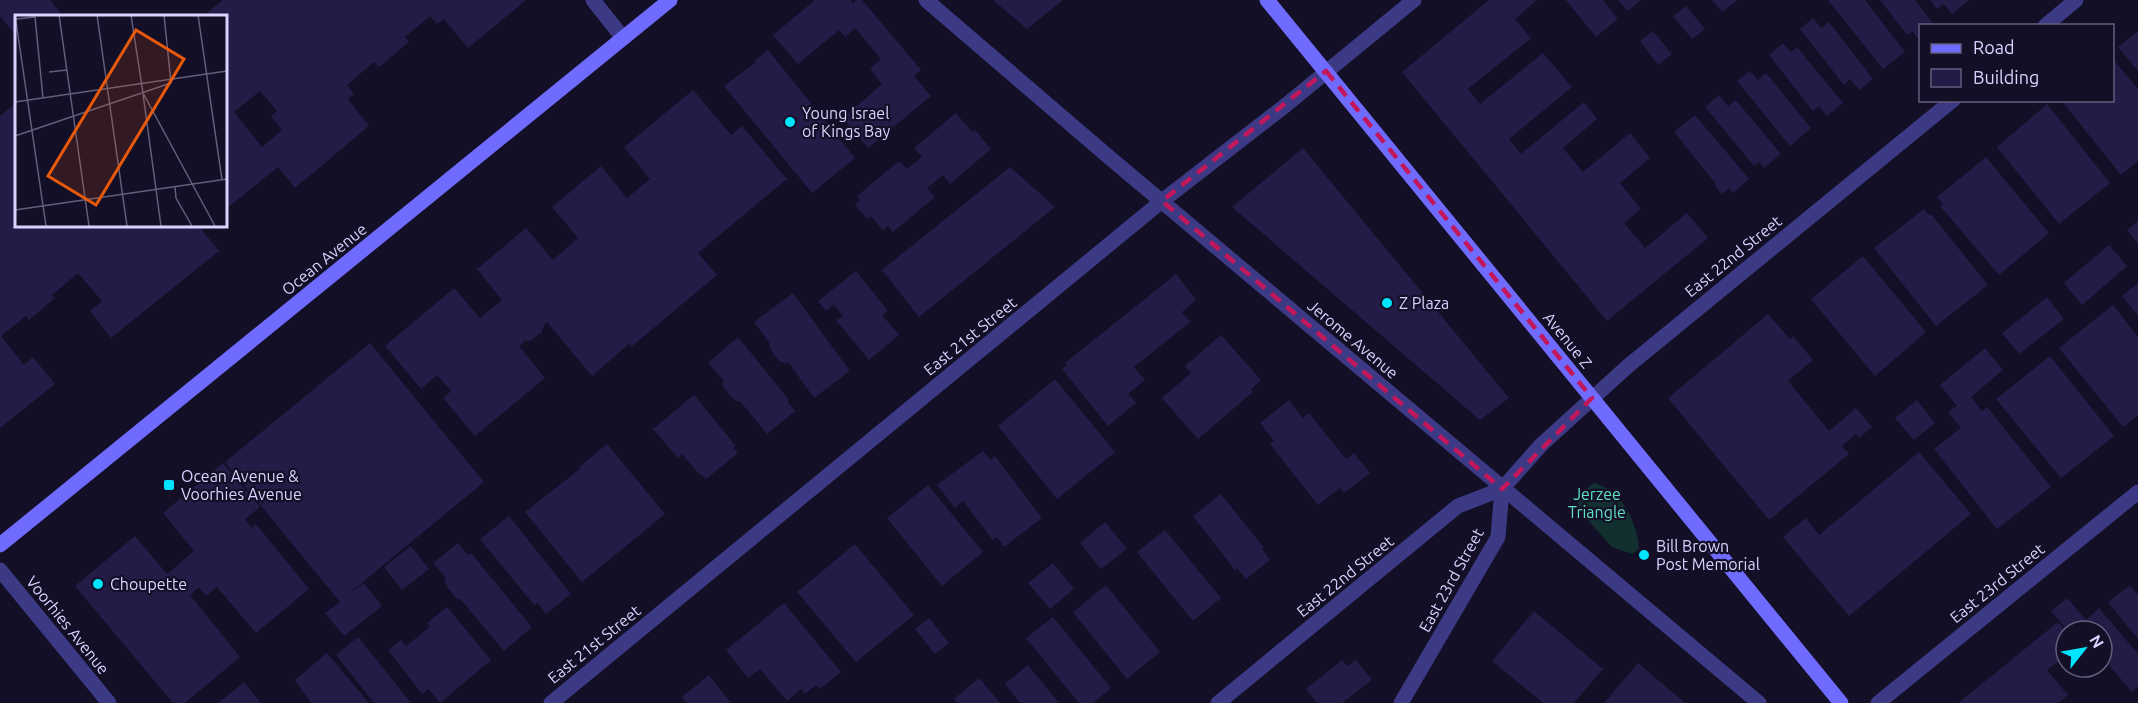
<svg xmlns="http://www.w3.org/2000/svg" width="2138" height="703" viewBox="0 0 2138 703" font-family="Ubuntu,sans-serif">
  <rect width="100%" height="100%" fill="#130f26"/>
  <path fill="#12302f" d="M1594,483c28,7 43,39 45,66l-7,5 -20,-7 -34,-38v-13z"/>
  <g fill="#241b47" fill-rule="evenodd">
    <polygon points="0,0 50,0 63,16 16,16 16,36 0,16"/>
    <path d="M223,0h303l-58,48 -24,-29 -7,5 -7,-8 -25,21 4,5 -30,25 -5,-5 -27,23 7,9 -6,5 21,27 -74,62 -17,-21 -53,43v-194h-22zM260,91l17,20 -6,5 11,14 -20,17 -28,-35z"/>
    <polygon points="815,0 851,0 853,3 857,0 862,0 921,70 914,76 931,96 868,148 843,118 882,84 870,69 881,59 855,28 845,37 839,30 798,64 773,35"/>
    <polygon points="993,0 1063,0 1027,29"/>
    <polygon points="1489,0 1537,0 1515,19 1531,38 1468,89 1480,104 1543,53 1572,87 1509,139 1521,154 1584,102 1597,119 1563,148 1583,172 1630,133 1650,158 1620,183 1641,209 1624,223 1645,248 1687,213 1708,238 1607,321 1402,72"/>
    <polygon points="1566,0 1603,0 1618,19 1596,37"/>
    <polygon points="1618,0 1641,0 1628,11"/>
    <polygon points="1712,0 1738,0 1722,12"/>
    <polygon points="1828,0 1865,0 1905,52 1883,69"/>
    <polygon points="1880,0 1915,0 1935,26 1920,26 1920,41 1912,31 1907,35"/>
    <polygon points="1930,0 1969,0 1952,14 1944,4 1937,9"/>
    <polygon points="1686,6 1705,29 1692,39 1673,16"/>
    <polygon points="1813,18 1821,28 1829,22 1873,79 1859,90 1850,79 1844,85 1800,29"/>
    <polygon points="1653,31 1672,54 1658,65 1640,41"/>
    <polygon points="2138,31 2138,71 2118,47"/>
    <polygon points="1783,43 1791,52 1797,47 1843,103 1827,116 1819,106 1813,111 1769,55"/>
    <polygon points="768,50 855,158 812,193 724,86 755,63 755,60"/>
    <polygon points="2112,58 2138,89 2138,161 2121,175 2061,100 2112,100"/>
    <polygon points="1750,71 1758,80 1766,73 1811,128 1790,146 1737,81"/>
    <polygon points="693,90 731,135 742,126 787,179 698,253 717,275 631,347 629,344 592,376 547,322 544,325 542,332 530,341 525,341 519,346 545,378 475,436 443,398 451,391 437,375 421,389 385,346 454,288 480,318 502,300 477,269 526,228 553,260 578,238 552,207 601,166 627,198 650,179 624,147"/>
    <polygon points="1719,95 1728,106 1736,100 1781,154 1764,168 1759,162 1754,166 1705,107"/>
    <polygon points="16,103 16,225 206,225 201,229 219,251 111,338 90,311 102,301 78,273 52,295 55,298 29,320 26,316 1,336 24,365 33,357 55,384 0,428 0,116"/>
    <polygon points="2047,104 2110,183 2059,224 1997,147"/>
    <polygon points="956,113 972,132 975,130 991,149 950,184 943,175 927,188 935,197 893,232 888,226 883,230 871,216 867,219 855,205 860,200 857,196 899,161 907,169 922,157 914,148"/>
    <polygon points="1695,115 1749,179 1733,193 1729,188 1722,194 1715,186 1716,184 1674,132"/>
    <polygon points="1303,148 1509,398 1480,420 1232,207"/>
    <polygon points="1986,157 2049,233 1999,275 1940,206 1943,204 1937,197"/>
    <polygon points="1010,167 1055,207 919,317 882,270"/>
    <polygon points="1924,209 1929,215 1931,214 1988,285 1936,326 1874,248"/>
    <polygon points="2138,221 2138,244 2127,230"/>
    <polygon points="2109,245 2127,266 2082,305 2064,283"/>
    <polygon points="1863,256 1926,332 1875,376 1811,299"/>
    <polygon points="856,271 888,311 882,315 899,335 869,360 836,320 843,316 834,305 826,311 818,301"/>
    <polygon points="1176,274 1196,300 1182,312 1190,322 1134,367 1145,380 1128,394 1136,403 1108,426 1062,369 1067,365 1065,363"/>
    <polygon points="2138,283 2138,316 2122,296"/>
    <polygon points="793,293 850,371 814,398 788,362 786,364 778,360 771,350 769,342 754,322"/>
    <polygon points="2047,297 2064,319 2019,354 2002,333"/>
    <polygon points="2113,305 2138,337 2138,415 2123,427 2059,348"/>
    <polygon points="1768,314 1790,339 1793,336 1813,360 1788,381 1829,431 1856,408 1872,427 1859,438 1856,434 1842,446 1849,454 1769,520 1668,398"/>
    <polygon points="1221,335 1261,380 1251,389 1253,392 1198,439 1162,398 1191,373 1185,366"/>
    <polygon points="738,337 789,400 788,402 795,411 767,434 740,401 735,401 723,387 723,380 708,363"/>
    <polygon points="370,343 484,482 346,596 364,583 382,606 344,636 325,613 340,602 225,462"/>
    <polygon points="1985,348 2003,370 1971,397 1982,411 1987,407 2051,487 1997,529 1934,449 1961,428 1948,412 1957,406 1940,385"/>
    <polygon points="2050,356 2114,436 2061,478 1996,399"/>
    <polygon points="1055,379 1115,452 1057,499 998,426"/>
    <polygon points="694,395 736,446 733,448 738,453 706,479 701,474 700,475 682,454 678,458 653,429"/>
    <polygon points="1289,400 1303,418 1309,413 1346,459 1354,453 1370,473 1344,493 1340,488 1318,505 1270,444 1274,441 1260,423"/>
    <polygon points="1917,400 1935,423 1914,440 1895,418"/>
    <polygon points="607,444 665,514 582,582 525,512 580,469 579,467"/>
    <polygon points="983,451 991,460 995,456 1042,518 1004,547 997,537 993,540 963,501 955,508 937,485"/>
    <polygon points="1919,452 1971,514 1849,616 1783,537 1806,518 1819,535"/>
    <polygon points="223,463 260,507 245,519 252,528 256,524 309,589 256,633 217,587 206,596 199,587 190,595 240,657 185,703 173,703 75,586 135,536 167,574 194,551 163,513"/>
    <polygon points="928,485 983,552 942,586 887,518"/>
    <polygon points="1221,494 1264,548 1262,549 1270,560 1246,579 1237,568 1235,570 1193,516"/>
    <polygon points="509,516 571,594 546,614 538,603 534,605 480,539"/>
    <polygon points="1105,522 1127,549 1101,569 1080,543"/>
    <polygon points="1165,530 1221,598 1193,621 1137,552"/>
    <polygon points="458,543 468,555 471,553 532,627 504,651 461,600 456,598 448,588 444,579 446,578 433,563"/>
    <polygon points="855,544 914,615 856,662 797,592"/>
    <polygon points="411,546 429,569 402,590 384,567"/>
    <polygon points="1053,563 1074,589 1050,609 1028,583"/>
    <polygon points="1106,585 1160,652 1127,679 1073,612"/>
    <polygon points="2130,585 2138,595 2138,639 2108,602"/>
    <polygon points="2067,598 2086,620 2099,608 2138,654 2138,686 2132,692 2102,657 2102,631 2080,631 2077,627 2072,631 2068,631 2051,611"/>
    <polygon points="784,603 841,672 820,689 816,685 805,694 801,689 787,701 760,669 748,678 726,650"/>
    <polygon points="447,607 491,660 440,703 429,689 422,694 388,650 401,640 406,646 430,627 427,623"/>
    <polygon points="1534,611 1603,669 1574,703 1543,703 1492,661"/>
    <polygon points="1053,617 1111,688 1093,703 1079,703 1026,638"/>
    <polygon points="929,618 949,643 935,654 915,629"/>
    <polygon points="2058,622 2066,631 2066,655 2047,670 2068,695 2058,703 1958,703"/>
    <polygon points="358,637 411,703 374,703 336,655"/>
    <polygon points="327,653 369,703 311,703 295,680"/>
    <polygon points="1342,660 1347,666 1356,660 1372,680 1342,703 1317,703 1306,689"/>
    <polygon points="1638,663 1685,703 1604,703"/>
    <polygon points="1028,665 1059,703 1020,703 1005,684"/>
    <polygon points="709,675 731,703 684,703 686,702 682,697"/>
    <polygon points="979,678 1000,703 957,703 954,699"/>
    <polygon points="244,682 261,703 218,703"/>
  </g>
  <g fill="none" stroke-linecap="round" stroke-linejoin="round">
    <polyline stroke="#3d3a85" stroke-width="15" points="593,0 623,38"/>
    <g stroke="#3d3a85" stroke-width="15">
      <polyline points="926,0 1110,158 1759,703"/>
      <polyline points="2045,26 2076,0"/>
      <polyline points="0,570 109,703"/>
      <polyline points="551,703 1162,201 1286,105 1414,0"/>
      <polyline points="1218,703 1458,506 1502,489"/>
      <polyline points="1401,703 1498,537 1502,489 1541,445 1628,366 1953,100"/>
      <polyline points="1878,703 2138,492"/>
    </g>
    <g stroke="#6f6bff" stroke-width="15">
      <polyline points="1267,0 1841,703"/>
      <polyline points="0,545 670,0"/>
    </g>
  </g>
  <path fill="none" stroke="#c2185b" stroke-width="4.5" stroke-dasharray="12 8" stroke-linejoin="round" d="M1326,71l266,327 -90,91 -340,-288z"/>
  <g fill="#00e5ff" stroke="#130f26" stroke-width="2">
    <circle cx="790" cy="122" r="6"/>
    <circle cx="1387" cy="303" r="6"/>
    <rect x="163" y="479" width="12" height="12" rx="3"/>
    <circle cx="1644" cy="555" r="6"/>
    <circle cx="98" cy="584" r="6"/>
  </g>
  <g text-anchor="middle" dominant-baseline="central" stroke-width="4.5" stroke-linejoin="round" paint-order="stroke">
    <g font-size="16" fill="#d9d4ff" stroke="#130f26" text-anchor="start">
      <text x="802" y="113">Young Israel<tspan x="802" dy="18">of Kings Bay</tspan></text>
      <text x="1399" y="303">Z Plaza</text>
      <text x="181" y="476">Ocean Avenue &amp;<tspan x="181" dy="18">Voorhies Avenue</tspan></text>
      <text x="1656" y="546">Bill Brown<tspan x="1656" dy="18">Post Memorial</tspan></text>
      <text x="110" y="584">Choupette</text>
    </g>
    <g font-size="16" fill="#d9d4ff" stroke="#130f26">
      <text transform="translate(1733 256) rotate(-39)">East 22nd Street</text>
      <text transform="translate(324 259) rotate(-39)">Ocean Avenue</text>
      <text transform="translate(970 336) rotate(-39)">East 21st Street</text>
      <text transform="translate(1353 339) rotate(40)">Jerome Avenue</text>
      <text transform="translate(1568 340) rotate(51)">Avenue Z</text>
      <text transform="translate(1345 576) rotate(-39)">East 22nd Street</text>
      <text transform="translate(1451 580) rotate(-61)">East 23rd Street</text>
      <text transform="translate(1997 583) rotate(-39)">East 23rd Street</text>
      <text transform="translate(68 625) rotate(51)">Voorhies Avenue</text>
      <text transform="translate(594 644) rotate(-39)">East 21st Street</text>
    </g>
    <g font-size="16" fill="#5fe0c0" stroke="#130f26">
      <text x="1597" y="494">Jerzee<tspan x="1597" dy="18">Triangle</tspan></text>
    </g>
  </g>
  <g transform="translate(15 15)">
    <rect width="212" height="212" fill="#130f26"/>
    <path fill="none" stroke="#625e7d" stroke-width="1.5" d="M0,0l31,211M44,0l30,211M82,0l30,211M116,0l12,78 72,133M183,0l24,165M1,4l19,-2 8,81M34,57l18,-2M128,79l18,132M0,87l212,-31M0,121l156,-53 -7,-68M160,172l1,11 16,28M0,195l212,-31"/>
    <path fill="#e8590c" fill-opacity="0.15" stroke="#e8590c" stroke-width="3" d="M121,15l48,29 -88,146 -48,-29z"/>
    <rect width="212" height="212" fill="none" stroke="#d9d4ff" stroke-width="3"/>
  </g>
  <rect x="1919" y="24" width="195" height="78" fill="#130f26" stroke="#625e7d" stroke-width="1.5"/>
  <rect x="1931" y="44" width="30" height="9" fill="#6f6bff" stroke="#625e7d" stroke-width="1.5"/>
  <text x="1973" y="54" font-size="18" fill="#d9d4ff">Road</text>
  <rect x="1931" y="69" width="30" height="18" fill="#241b47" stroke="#625e7d" stroke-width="1.5"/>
  <text x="1973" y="84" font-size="18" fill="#d9d4ff">Building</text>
  <g transform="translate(2084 649) rotate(59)"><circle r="28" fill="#130f26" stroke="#625e7d" stroke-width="1.5"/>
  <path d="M0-4.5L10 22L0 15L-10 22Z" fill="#00e5ff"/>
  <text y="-9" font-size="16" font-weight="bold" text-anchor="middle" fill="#d9d4ff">N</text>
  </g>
</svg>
